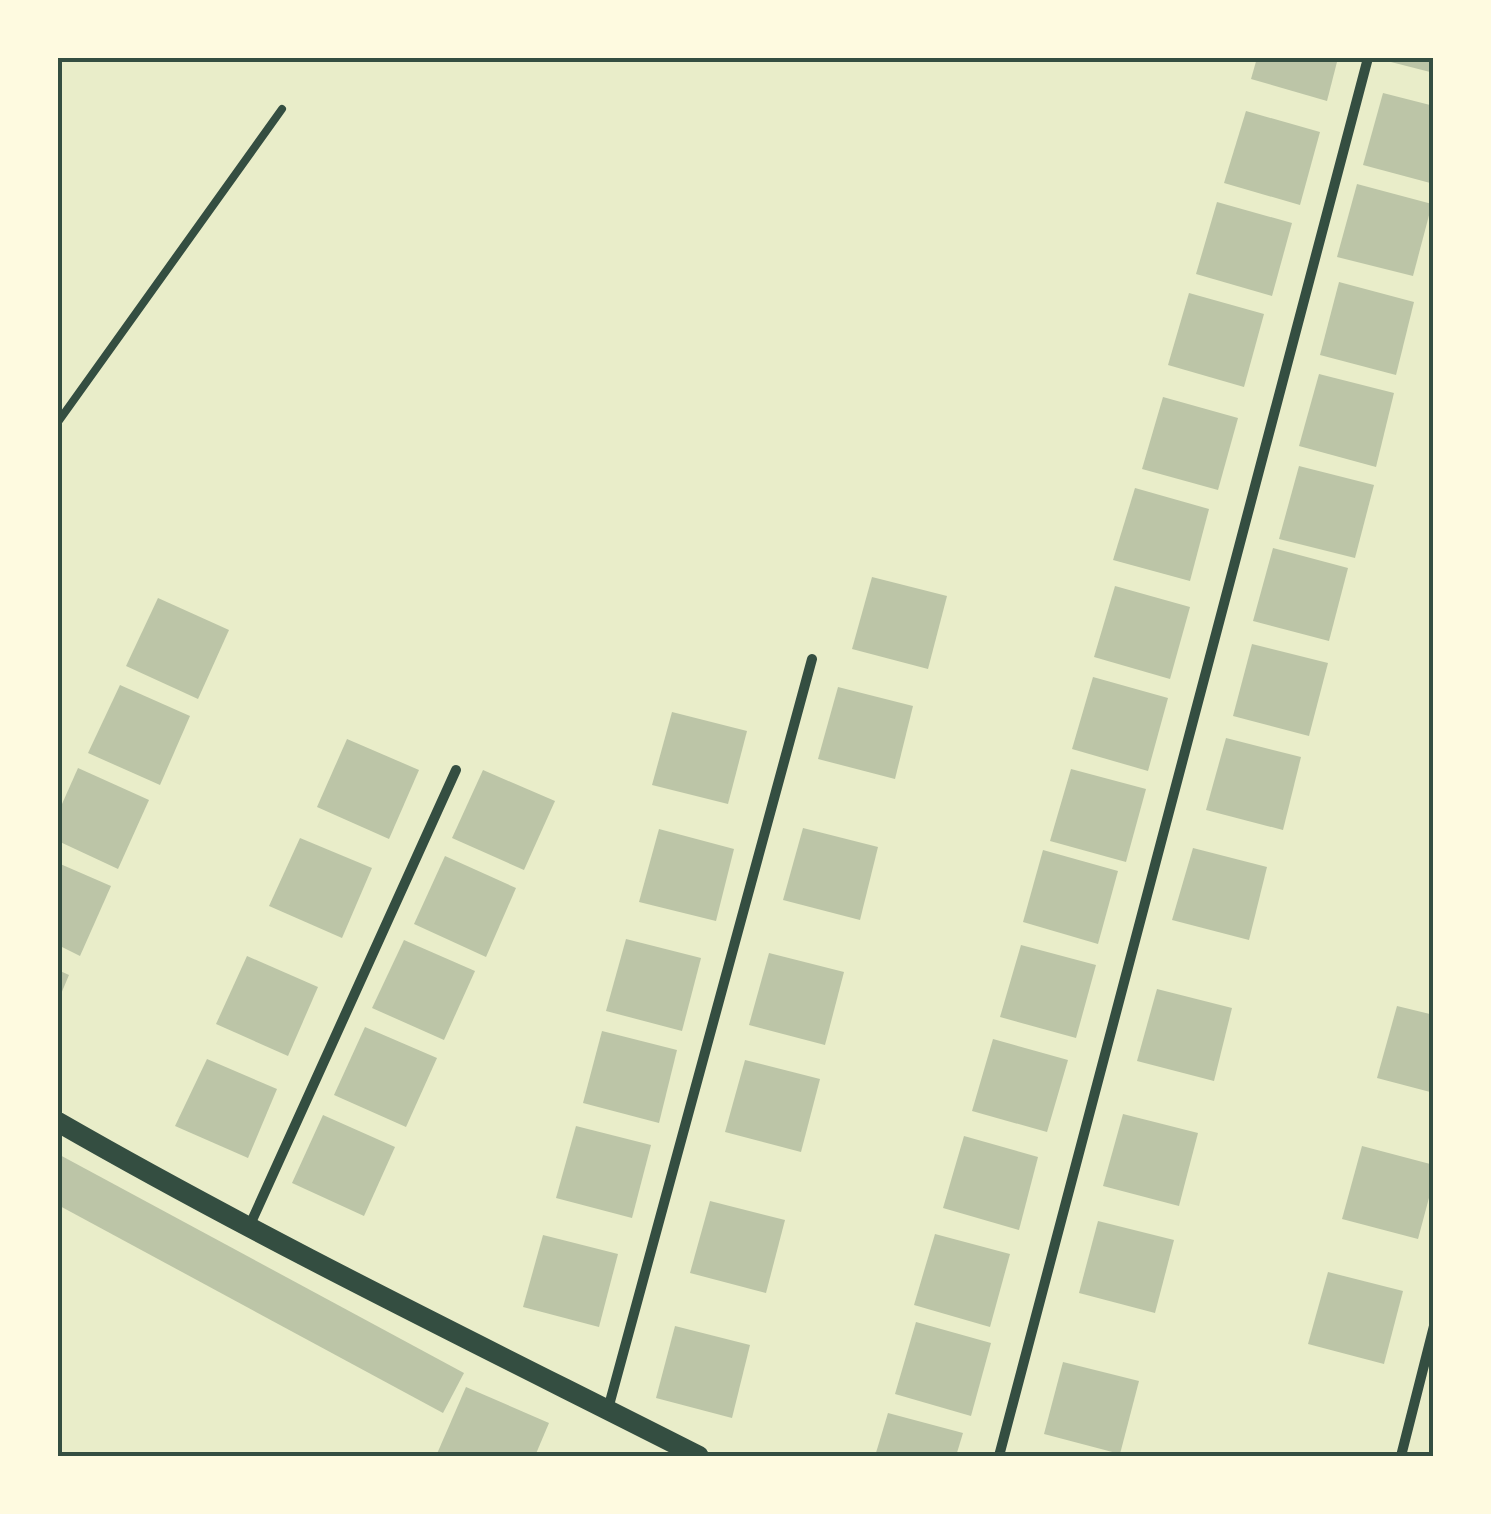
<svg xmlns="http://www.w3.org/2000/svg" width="1491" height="1514" viewBox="0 0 1491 1514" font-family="Arial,sans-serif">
  <rect width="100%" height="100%" fill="#e9edc9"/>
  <g fill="#bcc5a7">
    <polygon points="1257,58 1338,58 1327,101 1251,79"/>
    <polygon points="1388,58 1434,58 1434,73 1387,61"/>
    <polygon points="1383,93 1434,106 1434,184 1363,165"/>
    <polygon points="1246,111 1320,132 1300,205 1224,183"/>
    <polygon points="1357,184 1432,204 1413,276 1337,257"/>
    <polygon points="1217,202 1292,223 1272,296 1196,274"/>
    <polygon points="1339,282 1414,302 1396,375 1320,355"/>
    <polygon points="1189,293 1264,314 1244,387 1168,365"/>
    <polygon points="1319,374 1394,393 1376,467 1299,446"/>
    <polygon points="1163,397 1238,418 1218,490 1142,469"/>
    <polygon points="1299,466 1374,485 1355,558 1279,539"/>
    <polygon points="1135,488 1209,509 1190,581 1113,560"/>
    <polygon points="1273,548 1348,568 1329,641 1253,621"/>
    <polygon points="872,577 947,596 928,669 852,649"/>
    <polygon points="1115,586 1190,607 1170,679 1094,657"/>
    <polygon points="158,598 229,630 198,699 126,666"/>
    <polygon points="1252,644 1328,663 1309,736 1233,716"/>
    <polygon points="1093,677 1168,698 1148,771 1072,749"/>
    <polygon points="120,685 190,716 160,785 88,753"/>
    <polygon points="838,687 913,706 895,779 818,759"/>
    <polygon points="672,712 747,731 728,804 652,785"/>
    <polygon points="1226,738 1301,757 1283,830 1206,810"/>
    <polygon points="347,739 419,770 389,839 317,807"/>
    <polygon points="78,768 149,800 118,869 58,841 58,813"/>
    <polygon points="1071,769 1146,789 1126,862 1050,841"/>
    <polygon points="483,770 555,801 524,870 452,838"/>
    <polygon points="803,828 878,847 860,920 783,900"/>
    <polygon points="659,829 734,849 716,921 639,902"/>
    <polygon points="300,838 372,868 342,938 269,906"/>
    <polygon points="1193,848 1267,867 1249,940 1172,920"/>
    <polygon points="1043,850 1118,871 1098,944 1023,922"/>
    <polygon points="445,856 516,888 486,957 414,924"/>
    <polygon points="58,863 111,886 80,956 58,945"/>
    <polygon points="626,939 701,958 682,1031 606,1011"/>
    <polygon points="404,940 475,971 444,1040 372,1008"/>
    <polygon points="1021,945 1096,965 1076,1038 1000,1017"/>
    <polygon points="769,953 844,972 825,1045 749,1025"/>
    <polygon points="247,956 318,987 288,1056 216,1024"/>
    <polygon points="58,970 69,975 58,1001"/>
    <polygon points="1157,989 1232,1008 1214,1081 1137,1061"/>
    <polygon points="1397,1006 1434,1015 1434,1093 1377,1078"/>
    <polygon points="365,1027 437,1058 406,1127 334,1095"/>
    <polygon points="602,1031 677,1050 659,1123 583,1103"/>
    <polygon points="993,1039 1068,1060 1047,1132 972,1111"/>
    <polygon points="207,1059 277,1089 248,1158 175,1126"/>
    <polygon points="745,1060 820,1079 801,1152 725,1132"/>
    <polygon points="1123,1114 1198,1133 1179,1206 1103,1186"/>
    <polygon points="323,1115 395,1147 364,1216 292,1183"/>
    <polygon points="576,1126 651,1145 632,1218 556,1198"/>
    <polygon points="964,1136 1038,1157 1019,1230 943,1208"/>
    <polygon points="1362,1146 1434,1165 1434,1179 1418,1239 1342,1219"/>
    <polygon points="58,1154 464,1373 443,1413 58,1205"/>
    <polygon points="710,1201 785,1220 766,1293 690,1273"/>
    <polygon points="1098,1221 1174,1240 1155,1313 1079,1293"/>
    <polygon points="935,1234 1010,1254 990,1327 914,1305"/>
    <polygon points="543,1235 618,1254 599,1327 523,1307"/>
    <polygon points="1328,1272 1403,1291 1384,1364 1308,1344"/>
    <polygon points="916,1322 991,1343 971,1416 895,1394"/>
    <polygon points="675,1326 750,1345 732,1418 656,1398"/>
    <polygon points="1063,1362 1139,1381 1120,1454 1044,1434"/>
    <polygon points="466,1387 549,1423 535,1456 436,1456"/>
    <polygon points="888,1413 963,1433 956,1456 875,1456"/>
  </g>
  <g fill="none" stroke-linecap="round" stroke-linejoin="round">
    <polyline stroke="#344e41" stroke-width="8" points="58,422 282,109"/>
    <g stroke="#344e41" stroke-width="10">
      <polyline points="249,1227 456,770"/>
      <polyline points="608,1409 812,659"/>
      <polyline points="999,1456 1368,58"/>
      <polyline points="1401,1456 1434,1326"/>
    </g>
    <path stroke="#344e41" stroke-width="20" d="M58,1122c209,120 426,225 641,334"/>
  </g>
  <rect width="1491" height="1514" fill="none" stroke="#fefae0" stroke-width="120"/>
  <rect x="60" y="60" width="1371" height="1394" fill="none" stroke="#344e41" stroke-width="4"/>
</svg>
